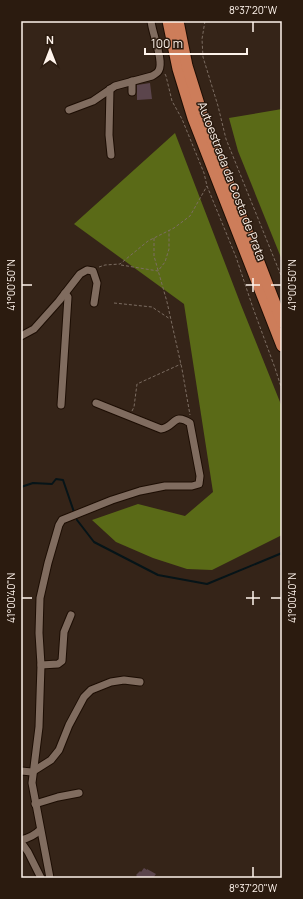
<svg xmlns="http://www.w3.org/2000/svg" width="303" height="899" viewBox="0 0 303 899" font-family="Manrope,sans-serif">
  <rect width="100%" height="100%" fill="#352418"/>
  <g fill="#5a6a17">
    <polygon points="282,109 282,260 238,151 229,118"/>
    <polygon points="175,133 241,305 282,407 282,535 212,570 187,569 153,558 116,542 92,520 138,504 185,516 213,492 184,304 74,224"/>
  </g>
  <g fill="none" stroke-linecap="round" stroke-linejoin="round">
    <g stroke="#061418" stroke-width="2">
      <polyline points="21,487 33,483 52,484 56,479 63,480 74,512"/>
      <polyline points="77,520 94,542 158,575 207,584 282,553"/>
    </g>
  </g>
  <g fill="#5b454c">
    <polygon points="150,83 152,99 137,100 137,85"/>
    <polygon points="144,868 147,870 147,869 156,874 153,878 135,878 137,876 136,875 140,871 141,872"/>
  </g>
  <g fill="none" stroke-linecap="round" stroke-linejoin="round">
    <g stroke="#1c0d03" stroke-width="9">
      <g id="minor">
        <polyline points="132,81 132,92"/>
        <polyline points="110,89 109,135 111,155"/>
        <path d="M69,110l24,-9 22,-15 37,-10c3,-2 6,-3 7,-6 5,-10 -7,-37 -8,-49"/>
        <polyline points="21,336 34,329 59,301 80,274 87,270 93,271 97,283 94,303"/>
        <polyline points="61,405 68,297 65,293"/>
        <polyline points="41,665 58,664 62,661 64,632 71,615"/>
        <polyline points="21,771 32,772 51,760 59,750 69,725 84,697 91,690 111,682 124,680 140,682"/>
        <polyline points="35,804 58,797 79,793"/>
        <path d="M21,840c8,-2 13,-4 19,-10"/>
        <polyline points="21,842 28,852 41,878"/>
        <path d="M50,878l-18,-95 7,-56 2,-62 -2,-32 1,-35 8,-35 11,-38 3,-5 50,-20 28,-9 25,-5h27l7,-2 1,-8 -10,-53c-17,-11 -15,4 -29,6l-65,-26"/>
      </g>
    </g>
    <g stroke="#1c0d03" stroke-width="13">
      <g id="highway">
        <polyline points="168,21 178,69 193,118 282,346"/>
        <polyline points="178,21 187,66 202,114 282,322"/>
      </g>
    </g>
    <g stroke="#7c6d62" stroke-width="1" stroke-dasharray="3 2" stroke-linecap="butt">
      <polyline points="205,21 202,39 203,57 218,106 226,139 282,278"/>
      <polyline points="165,74 166,76 172,101 182,119 204,173 207,186 236,257 253,308 275,368 282,390"/>
      <polyline points="154,238 154,256 167,302 182,369 190,415"/>
      <polyline points="121,265 158,271 165,262 169,249 169,230"/>
      <polyline points="99,267 105,265 120,264 148,241 174,228 190,216 207,186"/>
      <polyline points="114,303 152,307 170,319"/>
      <polyline points="132,411 134,407 137,384 181,364"/>
    </g>
    <use href="#minor" stroke="#806c5f" stroke-width="7"/>
    <use href="#highway" stroke="#cd7d5a" stroke-width="11"/>
  </g>
  <path fill="none" stroke="#fef3eb" stroke-width="1.5" d="M253,22v10M253,278v14M22,285h10M246,285h14M271,285h10M253,591v14M22,598h10M246,598h14M271,598h10M253,867v10"/>
  <g text-anchor="middle" dominant-baseline="central" stroke-width="3" stroke-linejoin="round" paint-order="stroke">
    <g font-size="12" fill="#fef3eb" stroke="#2b1b0f">
      <text transform="translate(232 181) rotate(69)">Autoestrada da Costa de Prata</text>
    </g>
  </g>
  <rect width="303" height="899" fill="none" stroke="#2b1b0f" stroke-width="44"/>
  <g transform="translate(50 50)" stroke="#2b1b0f" stroke-width="3" paint-order="stroke">
  <path d="M0-3L7 15L0 10L-7 15Z" fill="#fef3eb"/>
  <text y="-6" font-size="11" font-weight="bold" text-anchor="middle" fill="#fef3eb">N</text>
  </g>
  <path d="M145 48v6h102v-6" fill="none" stroke="#fef3eb" stroke-width="2"/>
  <text x="151" y="48" font-size="12" fill="#fef3eb" stroke="#2b1b0f" stroke-width="3" paint-order="stroke">100 m</text>
  <rect x="22" y="22" width="259" height="855" fill="none" stroke="#fef3eb" stroke-width="1.5"/>
  <g font-size="10" text-anchor="middle" fill="#fef3eb">
    <text x="253" y="14">8°37'20"W</text>
    <text transform="translate(11 285) rotate(-90)" y="4">41°00'50"N</text>
    <text transform="translate(292 285) rotate(-90)" y="4">41°00'50"N</text>
    <text transform="translate(11 598) rotate(-90)" y="4">41°00'40"N</text>
    <text transform="translate(292 598) rotate(-90)" y="4">41°00'40"N</text>
    <text x="253" y="892">8°37'20"W</text>
  </g>
</svg>
